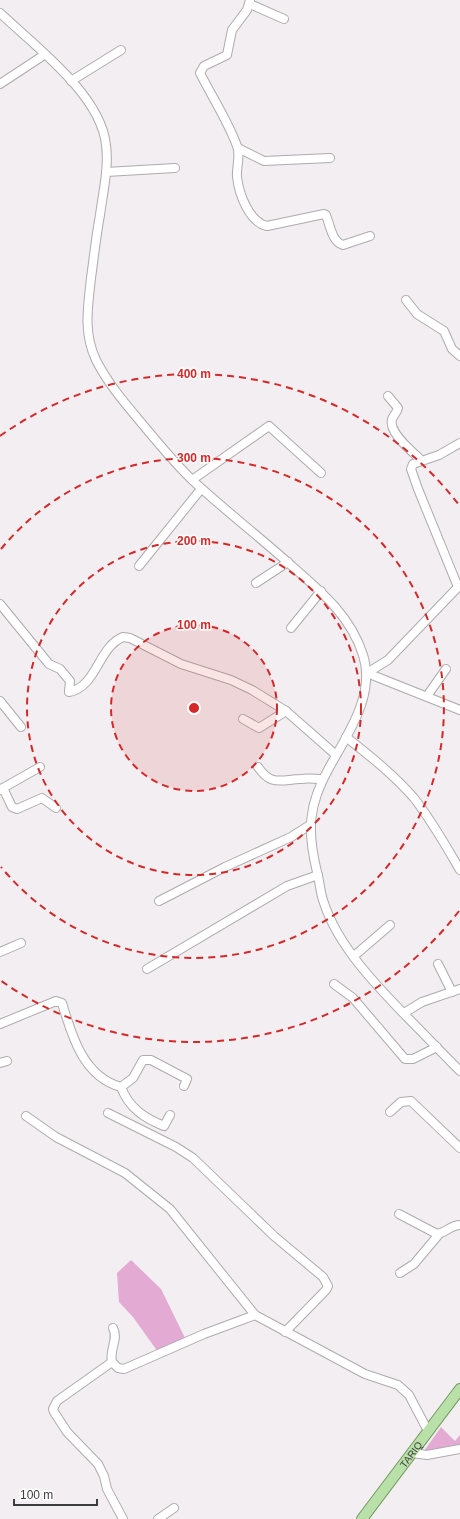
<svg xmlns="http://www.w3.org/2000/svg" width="460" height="1519" viewBox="0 0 460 1519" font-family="Arial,sans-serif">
  <rect width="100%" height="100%" fill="#f2eef1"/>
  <g fill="#e3aad3">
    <polygon points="131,1260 161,1289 186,1340 158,1352 133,1317 119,1302 117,1273"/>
    <polygon points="441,1427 455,1441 460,1435 460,1445 449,1446 422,1454"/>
  </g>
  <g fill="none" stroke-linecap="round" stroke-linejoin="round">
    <g stroke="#aeabad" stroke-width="10">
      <g id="minor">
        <path d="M250,0l-3,10 -15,20 -5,25 -23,11 -4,7c12,24 28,48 37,73 4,10 -1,21 0,31 2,17 12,45 30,49l57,-12 2,1c4,10 6,27 17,30l27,-9"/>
        <polyline points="250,4 284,19"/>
        <path d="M0,13c35,33 101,82 106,132 3,23 -3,47 -6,70 -4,21 -6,42 -9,63 -3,28 -8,55 5,82 13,26 34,49 53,72 16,19 32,39 52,56 30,27 62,52 92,79 30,26 58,50 70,88 13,40 -16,80 -34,113 -21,37 -22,63 -12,104 3,10 3,21 7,31 14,43 52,82 82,113 18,18 36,37 54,55"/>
        <polyline points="71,81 121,50"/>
        <polyline points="0,84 44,55"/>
        <polyline points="238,148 264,161 330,158"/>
        <polyline points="106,172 175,168"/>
        <polyline points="406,300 417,314 444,331 452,349 460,356"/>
        <path d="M388,396l10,12c-1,4 -4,7 -6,11 -4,14 21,33 29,41"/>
        <polyline points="192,480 269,426 321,473"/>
        <polyline points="139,566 201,489"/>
        <polyline points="256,583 288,562"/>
        <polyline points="458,587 418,489 411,469 413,464 439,455 460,443"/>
        <path d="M0,604l49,60 11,5 10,12 -1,11c28,-5 29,-45 54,-55l7,1 51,26 50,16 21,10 34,21 50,44"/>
        <polyline points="291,628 321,591"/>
        <polyline points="367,673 388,660 460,585"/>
        <polyline points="367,673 460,710"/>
        <polyline points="427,696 446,669"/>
        <polyline points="0,701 21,727"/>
        <polyline points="243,719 259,728 286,711"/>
        <path d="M346,737c24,19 48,38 68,61 18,23 32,48 46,72"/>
        <path d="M258,767c13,19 22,13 42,12 8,-1 15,0 23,0"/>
        <polyline points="3,788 40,767"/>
        <polyline points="0,790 3,788 12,807 17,809 42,798 56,808"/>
        <polyline points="159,901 225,867 291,837 310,825"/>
        <polyline points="0,952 21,943"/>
        <polyline points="354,956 390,925"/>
        <polyline points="438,964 452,992"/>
        <polyline points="147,969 287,886 318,875"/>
        <polyline points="334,984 353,998 405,1059 413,1059 437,1047"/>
        <polyline points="404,1013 422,1002 460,989"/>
        <path d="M0,1024l56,-23 6,2c10,34 22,74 59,84l12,-9 10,-18h8l36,19 -3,7"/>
        <polyline points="0,1063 7,1061"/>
        <path d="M121,1087c8,21 23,31 43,39l6,-11"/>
        <polyline points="390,1112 401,1102 411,1101 460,1148"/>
        <polyline points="108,1113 176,1147 193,1158 274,1236 323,1277 328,1286 326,1290 285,1332"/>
        <polyline points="26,1116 56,1137 125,1173 170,1209 255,1315 365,1374 398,1385 409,1395 428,1431"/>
        <path d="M399,1214l38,20c8,-1 14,-9 23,-9"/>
        <polyline points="400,1273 414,1264 440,1233"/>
        <path d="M112,1362c-3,-13 7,-23 1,-34"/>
        <polyline points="412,1453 427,1455 460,1449"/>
        <polyline points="123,1519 107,1489 104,1476 98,1464 67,1432 54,1412 53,1409 57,1401 112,1362 118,1368 124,1369 204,1334 255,1315"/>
        <polyline points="158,1519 174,1508"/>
      </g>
    </g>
    <g stroke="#709a5e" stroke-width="12">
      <g id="major">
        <path id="s1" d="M362,1519l98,-130"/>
      </g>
    </g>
    <use href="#minor" stroke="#fff" stroke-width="8"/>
    <use href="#major" stroke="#bae0a9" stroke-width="10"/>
  </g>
  <circle cx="194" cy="708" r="83" fill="#d62828" fill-opacity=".12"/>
  <g fill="none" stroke="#d62828" stroke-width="2" stroke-dasharray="7 5">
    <circle cx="194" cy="708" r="83"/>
    <circle cx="194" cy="708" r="167"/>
    <path d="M1 549A250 250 0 1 1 1 867"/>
    <path d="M459 911A334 334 0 0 1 0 980M0 436A334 334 0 0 1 459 505"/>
  </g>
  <g text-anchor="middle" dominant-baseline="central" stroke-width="3" stroke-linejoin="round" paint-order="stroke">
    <g font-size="10" fill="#3d3c3d" stroke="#fff">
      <text stroke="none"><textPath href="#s1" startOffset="81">TARIQ</textPath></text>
    </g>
  </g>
  <circle cx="194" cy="708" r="6" fill="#d62828" stroke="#fff" stroke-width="2"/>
  <g font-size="12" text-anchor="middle" font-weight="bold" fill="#d62828" stroke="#fff" stroke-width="3" stroke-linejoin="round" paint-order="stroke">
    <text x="194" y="378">400 m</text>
    <text x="194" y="462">300 m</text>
    <text x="194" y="545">200 m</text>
    <text x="194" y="629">100 m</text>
  </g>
  <path d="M14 1499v6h83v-6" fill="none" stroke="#3d3c3d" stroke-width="2"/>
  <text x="20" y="1499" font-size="12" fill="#3d3c3d" stroke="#ffffff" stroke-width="3" paint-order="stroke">100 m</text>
</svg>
